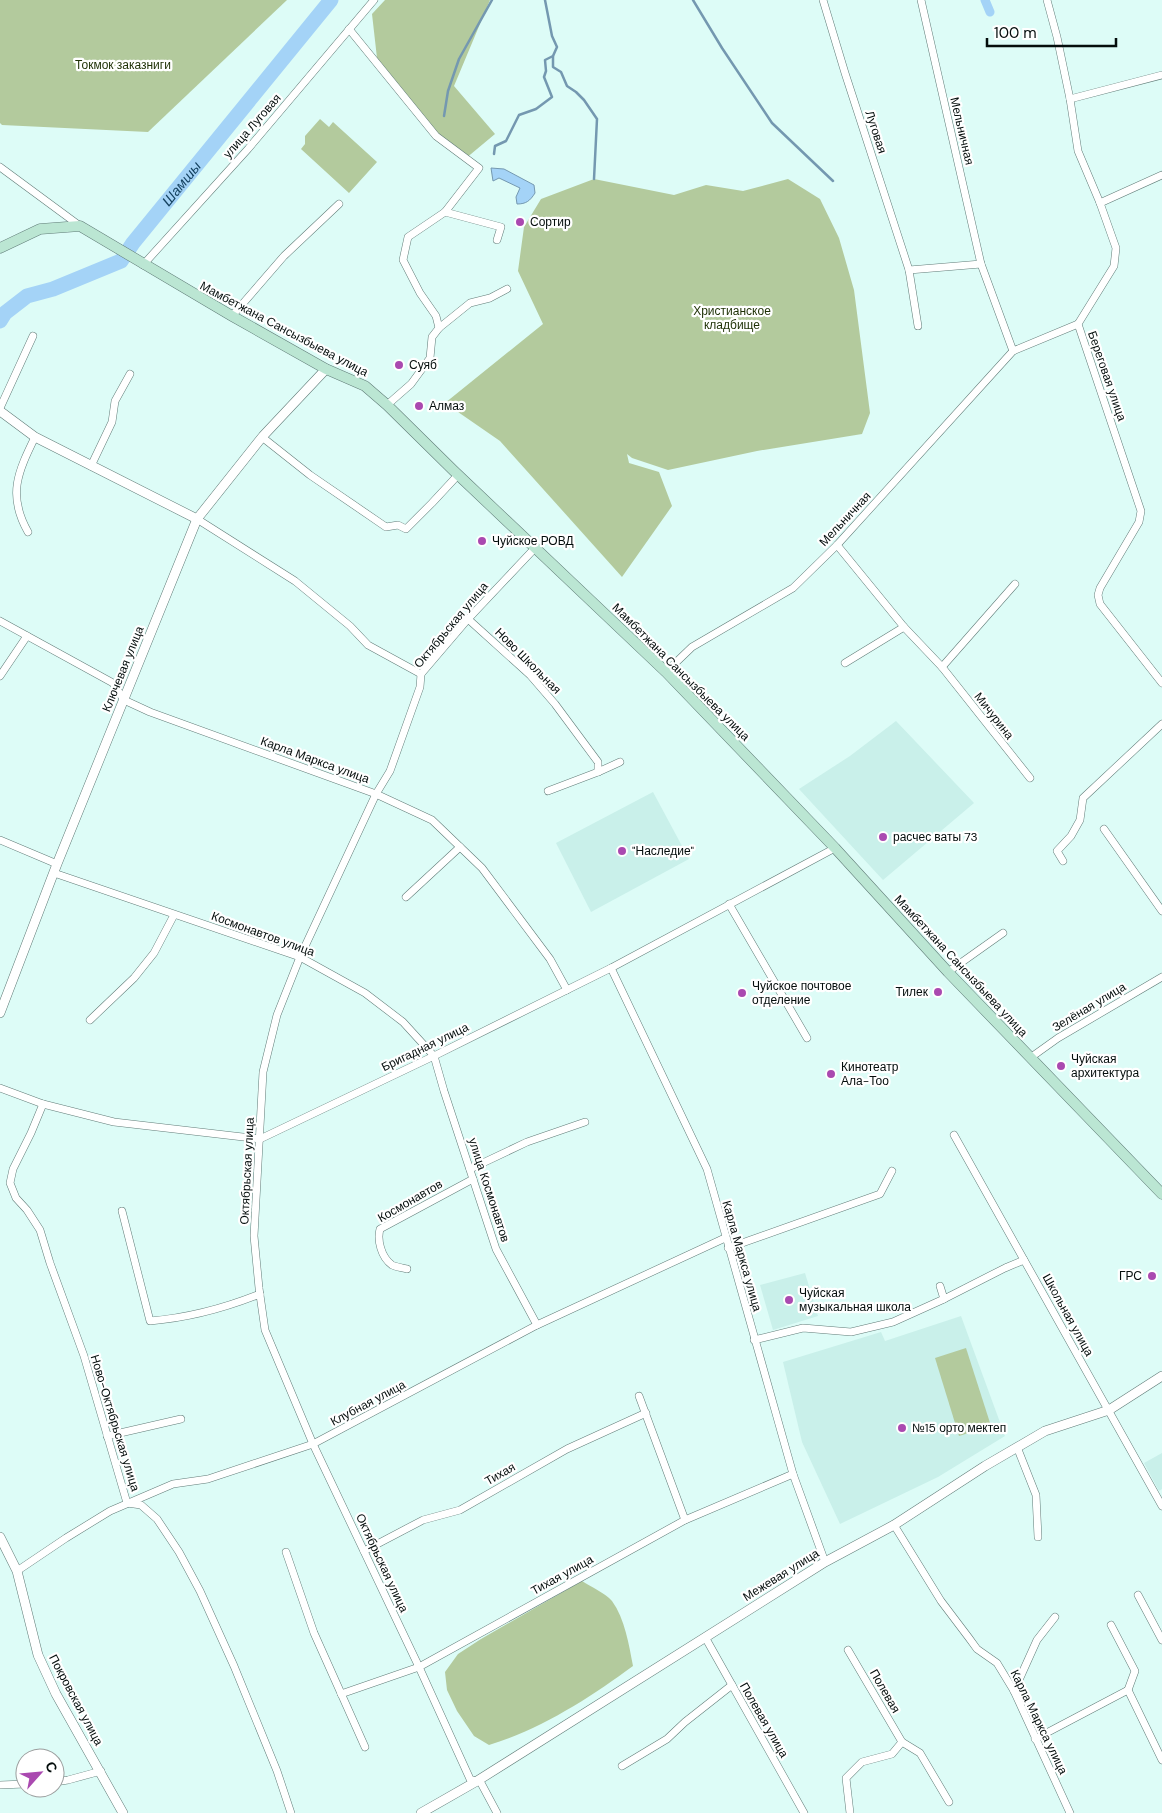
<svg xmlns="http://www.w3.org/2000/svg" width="1162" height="1813" viewBox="0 0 1162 1813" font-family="'DM Sans',sans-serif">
  <rect width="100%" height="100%" fill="#ddfcf7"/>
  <g fill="#c9f0ea">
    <polygon points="896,721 974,803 883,880 799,789 850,756"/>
    <polygon points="653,792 689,859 591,912 556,843"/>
    <polygon points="805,1273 818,1316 773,1330 760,1285"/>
    <polygon points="961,1316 1005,1436 938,1477 840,1524 802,1442 783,1362 881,1332 885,1341"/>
    <polygon points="1162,1453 1162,1489 1159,1491 1144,1463"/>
  </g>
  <g fill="#b3ca9d">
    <polygon points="0,0 287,0 148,132 2,125 0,123"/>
    <polygon points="385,0 490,0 454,86 495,134 465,159 437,134 377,58 372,14"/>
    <polygon points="320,119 329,127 333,122 377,162 349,193 301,149 305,144 305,136"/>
    <polygon points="594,179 674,195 706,185 743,191 788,179 820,199 839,238 854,290 870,413 862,434 757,451 668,470 632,458 627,454 629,463 659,472 672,506 622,577 500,441 445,403 543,324 518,271 524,227 541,199"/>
    <polygon points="966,1348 991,1426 959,1436 935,1358"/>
    <path d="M582,1581c9,6 23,12 30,20 13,18 17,44 21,65 -42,31 -93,64 -144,79l-15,-9 -17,-25 -10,-21 -2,-18 13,-18 23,-15z"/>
  </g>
  <path fill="#a4d3f7" stroke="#7498b0" d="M491,168l13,1 30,16 1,8c-5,8 -9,11 -18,11l-1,-7 4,-9 -21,-10 -6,3z"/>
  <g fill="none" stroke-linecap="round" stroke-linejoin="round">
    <g stroke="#7498b0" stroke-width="2.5">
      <polyline points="545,0 552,36 557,47 553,56 553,67 561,72 567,86 576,92 584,100 597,119 594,179"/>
      <polyline points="693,0 722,48 772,123 833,181"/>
      <polyline points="444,116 448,91 459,59 492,0"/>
      <polyline points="494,154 495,146 506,141 519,115 536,109 552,97 544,77 546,71 545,60 553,56"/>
    </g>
    <polyline stroke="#a4d3f7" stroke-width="9" points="985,0 990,12"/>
    <path stroke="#a4d3f7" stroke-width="15" id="s1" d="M0,321l5,-8 22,-17 26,-7 68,-28 12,-18 198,-243"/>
    <g stroke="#617c78" stroke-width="8">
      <g id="minor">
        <polyline points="823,0 845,73 909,270 918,326"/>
        <polyline points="921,0 981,264 1013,351"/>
        <polyline points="1047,0 1057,37 1070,99 1078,151 1100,203 1116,248 1114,266 1078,324 1141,511 1139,522 1100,588 1098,595 1100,604 1162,683"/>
        <polyline points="349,29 436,136 479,168 445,212"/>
        <polyline points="1070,99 1162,75"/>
        <polyline points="0,167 80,226"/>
        <polyline points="1100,203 1162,175"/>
        <polyline points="143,265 248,149 374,0"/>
        <polyline points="909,270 981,264"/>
        <polyline points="232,316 284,256 339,204"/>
        <polyline points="439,328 470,303 490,298 507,289"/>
        <polyline points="387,405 411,384 430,358 432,337 439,328 436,316 420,293 403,260 408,237 445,212 501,227 497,240"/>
        <polyline points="0,408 33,336"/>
        <polyline points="262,437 310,475 386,527 398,525 406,529 432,503 458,475"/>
        <polyline points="91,466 112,422 115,401 130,374"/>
        <polyline points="197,519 295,581 350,626 368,645 421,674"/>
        <path d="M28,532c-21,-37 -10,-60 7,-95"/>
        <polyline points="837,545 904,627 942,667 1030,778"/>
        <polyline points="468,619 530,675 555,704 598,762 598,772"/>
        <polyline points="0,621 113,683 124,700 150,712 376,794 432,820 482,868 550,959 567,990"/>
        <polyline points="845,663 904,627"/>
        <polyline points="942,667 1015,584"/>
        <polyline points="666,672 692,647 793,588 837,545 1013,351 1078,324"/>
        <polyline points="0,676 27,636"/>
        <polyline points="548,791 598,772 620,762"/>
        <polyline points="1104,829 1162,911"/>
        <polyline points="0,840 57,864"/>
        <polyline points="1063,861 1057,851 1071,836 1080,820 1083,798 1162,724"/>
        <polyline points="54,873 300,957 365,993 403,1022 434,1056 444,1091 496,1249 537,1325"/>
        <polyline points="406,897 460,847"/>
        <polyline points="729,904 807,1038"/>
        <polyline points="611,968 707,1169 793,1474 825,1562"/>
        <polyline points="948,972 1003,933"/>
        <polyline points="90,1020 134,978 154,953 174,915"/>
        <polyline points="1030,1058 1058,1038 1162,977"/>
        <polyline points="0,1088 43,1104 114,1122 260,1139 434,1056 611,968 835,848"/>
        <polyline points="43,1104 31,1133 13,1169 10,1183 16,1198 27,1210 40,1230 50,1263 84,1356 127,1503 141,1505 157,1519 179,1552 200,1591 234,1666 277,1771 291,1813"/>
        <polyline points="954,1135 1162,1506"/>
        <polyline points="470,1169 527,1142 585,1122"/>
        <path d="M122,1211l28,110c37,-3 75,-13 110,-27"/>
        <polyline points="728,1248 880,1194 892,1171"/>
        <path d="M407,1269c-4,-1 -11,-2 -15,-4 -11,-8 -15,-25 -12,-36l93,-50"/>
        <polyline points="940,1286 944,1299 1005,1268 1024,1260"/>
        <polyline points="754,1340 803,1328 851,1332 893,1322 944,1299"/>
        <polyline points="639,1396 685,1520"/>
        <polyline points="107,1436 181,1419"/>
        <polyline points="1017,1447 1036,1495 1038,1537"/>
        <polyline points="894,1525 941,1601 969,1638 977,1649 997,1663 1014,1691 1070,1813"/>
        <polyline points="364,1551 423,1520 460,1510 567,1449 646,1413"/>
        <polyline points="286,1552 314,1633 365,1747"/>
        <polyline points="17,1571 66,1538 110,1511 173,1484 208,1479 313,1444 537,1325 725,1238"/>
        <polyline points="1138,1595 1162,1640"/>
        <polyline points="1111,1625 1135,1671 1128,1690"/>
        <polyline points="705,1637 804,1813"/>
        <polyline points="848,1650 902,1742 920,1753 949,1802"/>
        <polyline points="1014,1691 1037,1640 1055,1617"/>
        <polyline points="341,1694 419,1667 685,1520 793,1474"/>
        <polyline points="1035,1739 1128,1690 1162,1760"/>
        <polyline points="622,1766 667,1739 685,1722 732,1685"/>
        <polyline points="55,1782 68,1780 101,1771"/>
        <polyline points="0,1785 25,1784"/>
        <polyline points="497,1813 481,1783 470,1779 419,1667 313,1444 265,1330 259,1288 254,1236 263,1072 277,1015 300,957 376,794 390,771 420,687 421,674 468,619 535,548"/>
        <polyline points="850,1813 846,1778 862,1762 892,1754 902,1742"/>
      </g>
    </g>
    <g stroke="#617c78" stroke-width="10">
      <g id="tertiary">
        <polyline points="0,411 35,437 197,519"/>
        <polyline points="0,1013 57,864 197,519 263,436 326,369"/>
        <polyline points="0,1537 17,1571 38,1655 56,1694 123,1813"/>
        <polyline points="421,1813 477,1781 825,1562 894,1525 985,1466 1045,1431 1109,1410 1162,1376"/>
      </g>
    </g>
    <g stroke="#617c78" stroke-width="11">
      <polyline id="secondary" points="0,248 40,229 80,226 232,316 326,369 365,386 387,405 454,471 666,672 835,848 948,972 1162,1194"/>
    </g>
    <use href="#minor" stroke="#fff" stroke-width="7"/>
    <use href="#tertiary" stroke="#fff" stroke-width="9"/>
    <use href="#secondary" stroke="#bbe6d3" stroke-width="10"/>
  </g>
  <g fill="#aa49b0" stroke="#fff" stroke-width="2">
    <circle cx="520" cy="222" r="5"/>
    <circle cx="399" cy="365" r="5"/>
    <circle cx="419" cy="406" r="5"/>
    <circle cx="482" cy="541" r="5"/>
    <circle cx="883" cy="837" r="5"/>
    <circle cx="622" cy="851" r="5"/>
    <circle cx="938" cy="992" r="5"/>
    <circle cx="742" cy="993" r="5"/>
    <circle cx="1061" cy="1066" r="5"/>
    <circle cx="831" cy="1074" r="5"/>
    <circle cx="1152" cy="1276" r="5"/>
    <circle cx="789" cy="1300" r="5"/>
    <circle cx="902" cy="1428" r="5"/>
  </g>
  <g text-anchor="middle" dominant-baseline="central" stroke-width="4.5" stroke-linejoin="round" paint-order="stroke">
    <g font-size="12" fill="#1d3004" stroke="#fff">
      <text x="123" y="65">Токмок заказниги</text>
      <text x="732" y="311">Христианское<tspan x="732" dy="14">кладбище</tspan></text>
    </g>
    <g font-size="12" fill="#040d0c" stroke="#fff">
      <text transform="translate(252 126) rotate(-49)">улица Луговая</text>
      <text transform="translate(962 131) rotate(77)">Мельничная</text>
      <text transform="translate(876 132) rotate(72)">Луговая</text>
      <text transform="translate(284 329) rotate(28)">Мамбетжана Сансызбыева улица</text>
      <text transform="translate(1107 376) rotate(71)">Береговая улица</text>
      <text transform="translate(845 519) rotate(-47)">Мельничная</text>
      <text transform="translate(451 625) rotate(-50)">Октябрьская улица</text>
      <text transform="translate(528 661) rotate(45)">Ново Школьная</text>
      <text transform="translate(123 669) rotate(-68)">Ключевая улица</text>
      <text transform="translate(681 672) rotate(45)">Мамбетжана Сансызбыева улица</text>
      <text transform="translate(994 716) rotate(52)">Мичурина</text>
      <text transform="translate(315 760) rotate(20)">Карла Маркса улица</text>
      <text transform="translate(263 934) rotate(20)">Космонавтов улица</text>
      <text transform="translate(961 966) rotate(47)">Мамбетжана Сансызбыева улица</text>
      <text transform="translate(1089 1007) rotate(-31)">Зелёная улица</text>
      <text transform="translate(425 1047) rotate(-26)">Бригадная улица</text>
      <text transform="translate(247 1171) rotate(-87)">Октябрьская улица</text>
      <text transform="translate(489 1190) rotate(72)">улица Космонавтов</text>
      <text transform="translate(410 1201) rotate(-30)">Космонавтов</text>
      <text transform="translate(742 1256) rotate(74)">Карла Маркса улица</text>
      <text transform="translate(1068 1315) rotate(61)">Школьная улица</text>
      <text transform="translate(368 1403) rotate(-28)">Клубная улица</text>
      <text transform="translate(115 1423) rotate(73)">Ново-Октябрьская улица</text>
      <text transform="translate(500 1474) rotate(-30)">Тихая</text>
      <text transform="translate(382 1563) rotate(65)">Октябрьская улица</text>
      <text transform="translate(562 1575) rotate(-29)">Тихая улица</text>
      <text transform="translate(781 1575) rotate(-32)">Межевая улица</text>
      <text transform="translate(885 1691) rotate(60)">Полевая</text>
      <text transform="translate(76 1700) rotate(62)">Покровская улица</text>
      <text transform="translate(764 1720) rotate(60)">Полевая улица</text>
      <text transform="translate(1039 1722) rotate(64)">Карла Маркса улица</text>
    </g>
    <g font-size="12" fill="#040d0c" stroke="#fff" text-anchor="start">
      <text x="530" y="222">Сортир</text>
      <text x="409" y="365">Суяб</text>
      <text x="429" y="406">Алмаз</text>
      <text x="492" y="541">Чуйское РОВД</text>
      <text x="893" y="837">расчес ваты 73</text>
      <text x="632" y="851">"Наследие"</text>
      <text x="752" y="986">Чуйское почтовое<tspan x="752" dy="14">отделение</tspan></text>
      <text x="928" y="992" text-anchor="end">Тилек</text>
      <text x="1071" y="1059">Чуйская<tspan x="1071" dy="14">архитектура</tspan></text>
      <text x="841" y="1067">Кинотеатр<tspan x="841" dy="14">Ала-Тоо</tspan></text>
      <text x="1142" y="1276" text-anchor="end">ГРС</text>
      <text x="799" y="1293">Чуйская<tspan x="799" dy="14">музыкальная школа</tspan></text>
      <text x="912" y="1428">№15 орто мектеп</text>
    </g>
    <g font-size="14" font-style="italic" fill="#154260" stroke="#fff">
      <text stroke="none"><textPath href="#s1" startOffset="236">Шамшы</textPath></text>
    </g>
  </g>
  <g transform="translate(40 1773) rotate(63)"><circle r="24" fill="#ffffff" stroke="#9b9e9e"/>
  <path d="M0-4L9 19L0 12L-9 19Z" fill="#aa49b0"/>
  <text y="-8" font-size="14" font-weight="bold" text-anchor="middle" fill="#040d0c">С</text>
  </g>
  <path d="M987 38v8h129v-8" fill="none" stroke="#040d0c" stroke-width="2.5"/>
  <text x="994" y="38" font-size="15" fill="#040d0c" stroke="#ffffff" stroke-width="4" paint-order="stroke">100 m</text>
</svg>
